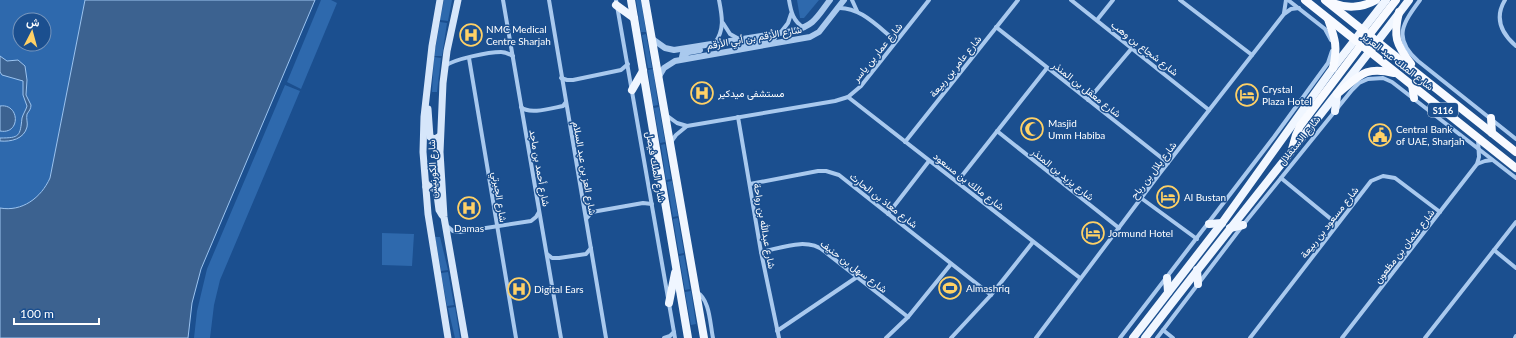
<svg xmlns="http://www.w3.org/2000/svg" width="1516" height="338" viewBox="0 0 1516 338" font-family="Lato,Vazirmatn,sans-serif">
  <rect width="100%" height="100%" fill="#1b4f8f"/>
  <g fill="#2e69ad" fill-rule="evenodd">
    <path d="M0,0h85l-35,178c-9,20 -28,34 -50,30zM20,20h24v24h-24z"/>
    <polygon points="321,0 331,0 337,3 301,89 287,82"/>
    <polygon points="444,0 452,0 448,21 440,20"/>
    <polygon points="636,0 641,0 646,32 641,32"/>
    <polygon points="797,0 819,0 804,18 800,18"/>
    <polygon points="440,22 447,23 442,56 434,56"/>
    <polygon points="646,34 652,68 648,68 642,35"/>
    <polygon points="434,57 441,58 437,92 432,92"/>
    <polygon points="653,69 658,105 653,106 648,70"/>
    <polygon points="285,85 300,91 220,280 214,305 210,338 194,338 197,311 207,269"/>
    <polygon points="659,107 665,142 660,143 654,108"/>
    <polygon points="665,144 671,179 666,180 661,145"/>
    <polygon points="672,181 678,216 673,217 667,182"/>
    <polygon points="678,218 684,253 679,254 673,219"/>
    <polygon points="382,233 414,234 412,266 382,265"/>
    <polygon points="435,237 440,237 448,270 441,271"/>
    <polygon points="684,255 690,289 685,290 679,256"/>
    <polygon points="448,272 454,305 447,306 441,273"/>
    <polygon points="691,291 696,324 691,325 685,292"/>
    <polygon points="455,307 460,338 455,338 448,308"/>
  </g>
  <g fill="#3c6290" stroke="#9cc4f0">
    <path d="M85,0h230l-114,269 -9,34 -4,35h-188v-130c22,4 41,-10 50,-30z"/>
    <path d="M0,56l7,5 11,-1 7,6 2,14 -1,15 5,10c0,4 -2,6 -4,9 -1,5 1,9 0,13 -3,12 -16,15 -27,14v-3c20,0 20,-2 22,-20 1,-4 4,-8 5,-12l-4,-11v-14l-21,-6 -2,-3z"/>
    <path d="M0,106c20,-3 21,29 0,25z"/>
  </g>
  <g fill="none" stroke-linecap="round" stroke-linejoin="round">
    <g stroke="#a9c9ee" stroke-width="4">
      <polyline points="503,0 561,338"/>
      <polyline points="549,0 606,338"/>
      <polyline points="616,0 675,338"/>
      <path d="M789,0c2,12 4,21 15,28"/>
      <polyline points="852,0 857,11"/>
      <polyline points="1071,0 1209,110"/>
      <polyline points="1180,0 1252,55"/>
      <polyline points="1288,0 1325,29 1331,40"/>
      <path d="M1420,0c-17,23 -28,38 -2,61l98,78"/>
      <path d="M1505,0c-11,18 -4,33 11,46"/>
      <path d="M837,8c23,-2 42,20 59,33"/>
      <polyline points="1284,13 1286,0"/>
      <polyline points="1097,20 1113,0"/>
      <polyline points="723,23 730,34 739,39"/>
      <polyline points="996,27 1168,163"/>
      <polyline points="781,32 788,23 791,14"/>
      <path d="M715,43c10,-14 7,-27 4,-43"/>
      <polyline points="469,58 516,338"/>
      <path d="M445,66c9,-7 44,-14 56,-14 5,0 8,2 12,4"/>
      <polyline points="561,78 567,80 573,80 621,70 628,64"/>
      <polyline points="848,97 1080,278"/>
      <polyline points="1088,100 1132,48"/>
      <path d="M521,107c8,8 31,1 42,-1l3,-4"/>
      <polyline points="666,115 677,123 687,126"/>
      <polyline points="738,117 761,252 779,338"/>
      <polyline points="997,131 1119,228"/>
      <polyline points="671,142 676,135 687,126 835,101 848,97 861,86 929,0"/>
      <polyline points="905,142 1018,0"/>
      <polyline points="1477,164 1485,161 1492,160"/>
      <polyline points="1281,178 1337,224"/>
      <polyline points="957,182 1047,68"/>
      <polyline points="750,184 818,171 826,171 839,175 991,295"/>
      <polyline points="1141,198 1197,239"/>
      <polyline points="888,214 929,161"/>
      <polyline points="586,219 592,212 643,203 652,204"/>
      <polyline points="447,226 453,231 460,232 531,221 536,217 539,212"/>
      <polyline points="1494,250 1516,268"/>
      <path d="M761,252c20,-4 46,-15 63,-1l84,66"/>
      <polyline points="547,254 552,258 559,258 586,254 591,248"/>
      <path d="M696,292c14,6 14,32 17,46"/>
      <polyline points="1163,330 1173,338"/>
      <polyline points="777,331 857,277"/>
      <polyline points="664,338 670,336 674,332"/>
      <polyline points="886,338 908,317 951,264"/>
      <polyline points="951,338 991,295 1033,242"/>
      <polyline points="1036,338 1160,173 1284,14 1291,9 1299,8"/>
      <polyline points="1120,338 1274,137 1328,63 1332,51"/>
      <polyline points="1157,338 1243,225 1352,90 1359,83 1368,79 1383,78 1392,82 1516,178"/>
      <polyline points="1250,338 1371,181 1383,176 1395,178 1440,212"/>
      <polyline points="1342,338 1477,164 1479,157 1478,139"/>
      <polyline points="1425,338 1516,222"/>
      <polyline points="1515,338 1516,336"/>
    </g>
    <g stroke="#a9c9ee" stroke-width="6">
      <path d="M651,38l14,10 9,2 119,-19c22,-6 24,-14 37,-31"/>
      <polyline points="740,49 746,43 774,38 775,36 773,33"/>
      <polyline points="687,58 682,57 683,53 700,50"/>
      <polyline points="658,78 664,68 675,61 810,37 819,32 844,0"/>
    </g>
    <g stroke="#d6e6fa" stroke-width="7">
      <polyline points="440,0 432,46 424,117 423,152 428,214 448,338"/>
      <polyline points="458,0 447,51 443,83 440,152 444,217 465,338"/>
      <polyline points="428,109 430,137 435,139 440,136"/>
      <polyline points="426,187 431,184 436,187 439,210 442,215"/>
    </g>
    <g stroke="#f0f6ff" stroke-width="8">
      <polyline points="631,0 688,338"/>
      <polyline points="645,0 704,338"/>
      <polyline points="616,5 634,18"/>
      <polyline points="632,90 643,71"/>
      <polyline points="1335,111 1337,96"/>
      <polyline points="1209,224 1222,223"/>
      <polyline points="1230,228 1243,225"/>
      <polyline points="1197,270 1198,284"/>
      <polyline points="1167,278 1168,292"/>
      <polyline points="669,303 675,273"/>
      <polyline points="1133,338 1222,223 1333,68 1386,0"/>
      <path d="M1145,338c87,-114 178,-224 264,-338"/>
    </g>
    <g stroke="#f8faff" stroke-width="8">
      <polyline points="1305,0 1516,168"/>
      <polyline points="1325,0 1516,152"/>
      <path d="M1331,2c14,7 31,6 45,-2"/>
      <path d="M1399,12c-6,25 -3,32 12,52"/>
      <path d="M1328,19c7,20 10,27 5,49"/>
      <polyline points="1368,40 1369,35 1396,0"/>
      <polyline points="1412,85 1414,98"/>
      <path d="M1337,94c23,-18 26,-28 57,-21"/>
      <polyline points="1491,118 1492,133"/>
      <polyline points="1292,149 1296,135 1300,126 1361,45 1363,37 1362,30"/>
    </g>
  </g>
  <defs>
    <g id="hospital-ring" transform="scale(1.15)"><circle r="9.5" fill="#1b4f8f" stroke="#ffd166" stroke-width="1.5"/><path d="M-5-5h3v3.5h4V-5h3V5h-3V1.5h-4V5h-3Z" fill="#ffd166"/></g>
    <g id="hotel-ring" transform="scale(1.15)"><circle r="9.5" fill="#1b4f8f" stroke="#ffd166" stroke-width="1.5"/><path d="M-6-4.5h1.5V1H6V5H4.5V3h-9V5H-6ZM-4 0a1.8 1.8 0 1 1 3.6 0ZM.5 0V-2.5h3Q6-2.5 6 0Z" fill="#ffd166"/></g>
    <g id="mosque-ring" transform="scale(1.15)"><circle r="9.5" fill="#1b4f8f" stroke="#ffd166" stroke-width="1.5"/><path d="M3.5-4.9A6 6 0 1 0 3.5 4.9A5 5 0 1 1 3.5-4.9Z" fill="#ffd166"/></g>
    <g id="civic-ring" transform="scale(1.15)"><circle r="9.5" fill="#1b4f8f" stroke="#ffd166" stroke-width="1.5"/><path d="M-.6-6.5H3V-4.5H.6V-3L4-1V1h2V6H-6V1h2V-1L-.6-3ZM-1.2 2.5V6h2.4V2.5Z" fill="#ffd166"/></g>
    <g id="stadium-ring" transform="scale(1.15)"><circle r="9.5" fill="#1b4f8f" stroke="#ffd166" stroke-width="1.5"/><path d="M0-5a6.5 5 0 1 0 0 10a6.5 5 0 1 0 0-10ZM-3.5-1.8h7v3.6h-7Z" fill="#ffd166"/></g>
  </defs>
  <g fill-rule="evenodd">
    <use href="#hospital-ring" x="471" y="35"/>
    <use href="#hospital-ring" x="702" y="93"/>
    <use href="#hotel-ring" x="1247" y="95"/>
    <use href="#mosque-ring" x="1032" y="129"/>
    <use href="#civic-ring" x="1380" y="135"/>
    <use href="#hotel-ring" x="1168" y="197"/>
    <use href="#hospital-ring" x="469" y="208"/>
    <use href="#hotel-ring" x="1093" y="233"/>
    <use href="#stadium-ring" x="950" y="288"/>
    <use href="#hospital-ring" x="519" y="289"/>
  </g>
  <g text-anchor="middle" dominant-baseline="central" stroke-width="3" stroke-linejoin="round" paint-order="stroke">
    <rect fill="#1b4f8f" stroke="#bbcadd" stroke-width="1" x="1428" y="103" width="30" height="14" rx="3"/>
    <g font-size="9" font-weight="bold" fill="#fff">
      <text x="1443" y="110">S116</text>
    </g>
    <g font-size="10" fill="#fff" stroke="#1b4f8f" text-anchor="start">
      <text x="486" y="29">NMC Medical<tspan x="486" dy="12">Centre Sharjah</tspan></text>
      <text x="1262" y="89">Crystal<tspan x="1262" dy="12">Plaza Hotel</tspan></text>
      <text x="718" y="93">مستشفى ميدكير</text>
      <text x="1048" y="123">Masjid<tspan x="1048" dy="12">Umm Habiba</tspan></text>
      <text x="1396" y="129">Central Bank<tspan x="1396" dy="12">of UAE, Sharjah</tspan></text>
      <text x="1184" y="197">Al Bustan</text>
      <text x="469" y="228" text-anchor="middle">Damas</text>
      <text x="1108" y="233">Jormund Hotel</text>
      <text x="966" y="288">Almashriq</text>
      <text x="534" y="289">Digital Ears</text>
    </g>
    <g font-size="10" fill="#fff" stroke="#1b4f8f">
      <text transform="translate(754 37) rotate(-10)">شارع الأرقم بن أبي الأرقم</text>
      <text transform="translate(1145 48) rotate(38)">شارع شجاع بن وهب</text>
      <text transform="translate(877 52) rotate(-51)">شارع عمار بن ياسر</text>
      <text transform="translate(1398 61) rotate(38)">شارع الملك عبد العزيز</text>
      <text transform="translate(955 66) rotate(-51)">شارع عامر بن ربيعة</text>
      <text transform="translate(1087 89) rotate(38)">شارع معقل بن المنذر</text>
      <text transform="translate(1299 140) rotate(-51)">شارع الاستقلال</text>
      <text transform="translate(656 167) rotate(80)">شارع الملك فيصل</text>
      <text transform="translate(540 168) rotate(80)">شارع أحمد بن ماجد</text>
      <text transform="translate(585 168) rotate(80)">شارع العز بن عبد السلام</text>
      <text transform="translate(432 169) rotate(-92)">شارع الكورنيش</text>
      <text transform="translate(1153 170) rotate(-53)">شارع بلال بن رباح</text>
      <text transform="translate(1063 174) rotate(39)">شارع يزيد بن المنذر</text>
      <text transform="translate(969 181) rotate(38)">شارع مالك بن مسعود</text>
      <text transform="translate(500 197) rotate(81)">شارع الجبرتي</text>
      <text transform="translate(884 200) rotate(38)">شارع معاذ بن الحارث</text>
      <text transform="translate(1329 222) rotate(-52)">شارع مسعود بن ربيعة</text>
      <text transform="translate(765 226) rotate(80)">شارع عبدالله بن رواحة</text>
      <text transform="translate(1404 246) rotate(-52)">شارع عثمان بن مظعون</text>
      <text transform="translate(854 266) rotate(37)">شارع سهل بن حنيف</text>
    </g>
  </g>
  <g transform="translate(32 32) rotate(6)"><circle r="19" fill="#1b4f8f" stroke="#7695bc"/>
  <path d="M0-3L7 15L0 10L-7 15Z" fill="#ffd166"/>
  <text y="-6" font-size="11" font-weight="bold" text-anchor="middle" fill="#ffffff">ش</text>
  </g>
  <path d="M14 318v6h85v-6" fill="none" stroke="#ffffff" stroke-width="2"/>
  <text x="20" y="318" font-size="12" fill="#ffffff" stroke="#1b4f8f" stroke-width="3" paint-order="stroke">100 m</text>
</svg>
